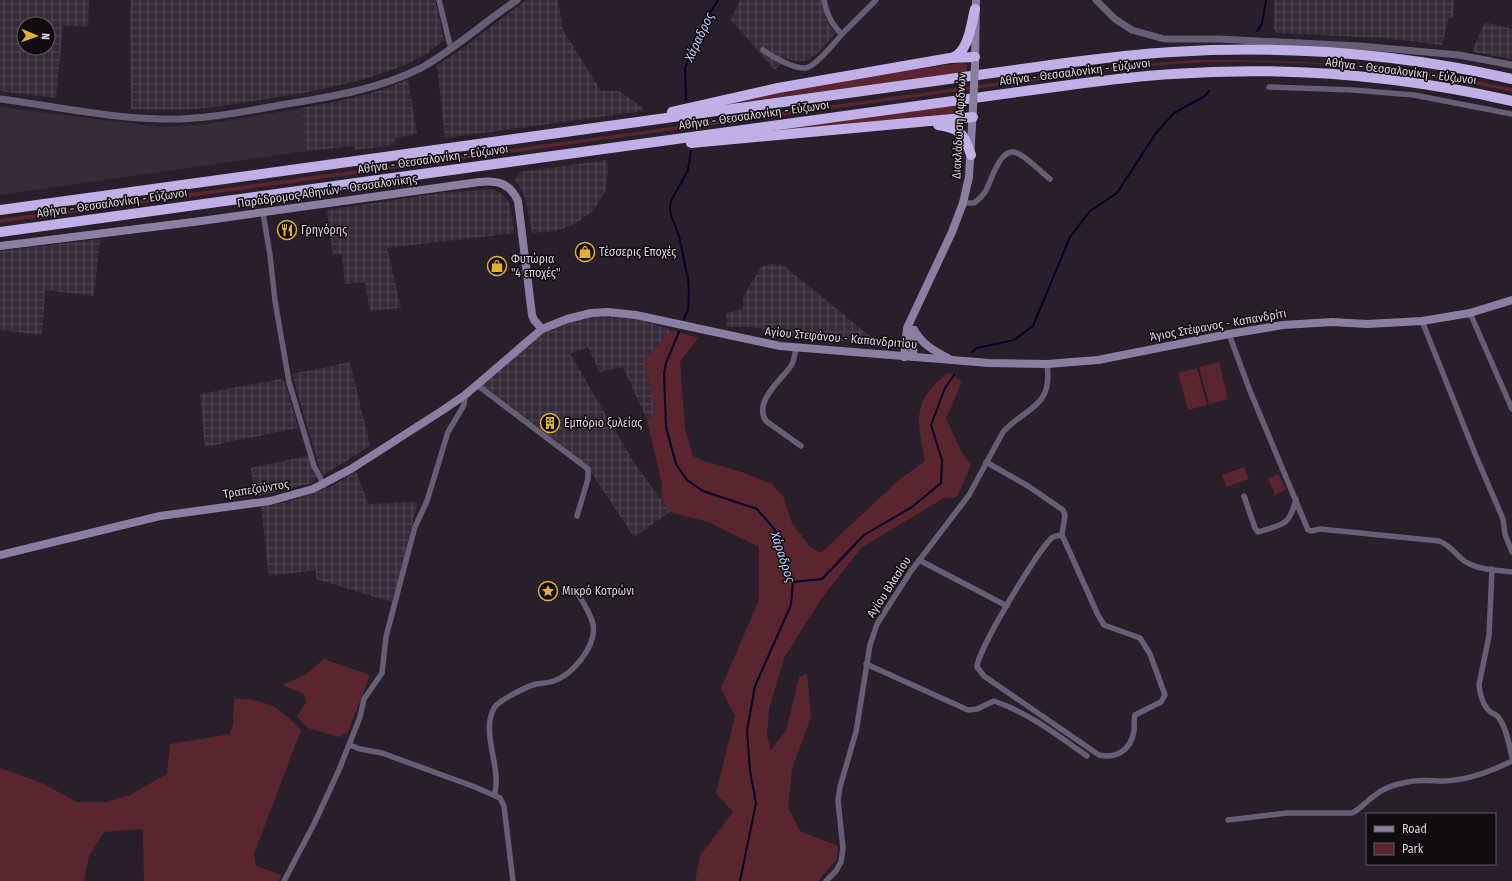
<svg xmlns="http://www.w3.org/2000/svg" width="1512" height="881" viewBox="0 0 1512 881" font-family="'Fira Sans Condensed',sans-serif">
  <defs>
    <pattern id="industrial-grid" width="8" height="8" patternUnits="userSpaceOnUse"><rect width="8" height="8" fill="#372a39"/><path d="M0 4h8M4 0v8" fill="none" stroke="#534855"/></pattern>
  </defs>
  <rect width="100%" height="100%" fill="#291f2a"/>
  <polygon fill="#372a39" points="0,107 161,127 207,124 302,108 306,151 0,195"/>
  <g fill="url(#industrial-grid)" fill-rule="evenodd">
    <path d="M0,0h89l-1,27 -25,-2 -7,73 -56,-7zM24,24h24v24h-24z"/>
    <polygon points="131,0 435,0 444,40 428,53 405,65 371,77 349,83 303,93 215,107 178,110 131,109 130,13"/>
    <polygon points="526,0 558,0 563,30 601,91 619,91 642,107 643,111 445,138 437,65 459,51"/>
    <polygon points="740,0 822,0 828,24 836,33 818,53 808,60 801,61 786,59 775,70 731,20"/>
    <polygon points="1274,0 1454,0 1453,17 1448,19 1442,45 1383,38 1277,33 1273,28"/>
    <polygon points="1485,22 1512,29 1512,59 1474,52 1473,49"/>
    <polygon points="408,79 417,134 395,138 395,145 355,150 354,146 306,151 302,108 349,99 388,88"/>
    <polygon points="606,160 608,167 606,190 593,211 575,224 555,231 532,233 527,205 523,192 515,180 520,172"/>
    <polygon points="493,189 502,194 509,202 515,233 387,248 401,308 370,311 365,282 345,284 342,254 333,255 327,210 440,193"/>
    <polygon points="100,239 94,296 45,290 42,335 0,330 0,251"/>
    <polygon points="770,264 783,265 876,341 876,344 784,337 756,327 727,327 726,313 743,309 743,297 761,267"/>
    <polygon points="612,315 634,318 672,330 644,360 656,415 647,420 623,367 599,372 588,347 570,354 635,464 670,512 634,537 587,466 480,385 540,334 563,323 588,316"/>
    <polygon points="350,362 370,446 322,476 292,374"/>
    <polygon points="280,379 285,382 298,428 205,447 200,394"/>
    <polygon points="308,456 316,477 313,483 255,497 251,468"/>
    <polygon points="356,471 368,504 418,502 392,602 316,579 316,570 269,576 261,507 290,501 314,493 334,485"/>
  </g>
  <g fill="#5a252e">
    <path d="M1197,60c106,0 211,5 315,28v4c-110,-25 -227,-35 -340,-28 -37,3 -74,8 -111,13l-1061,146v-4l1060,-145 83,-10z"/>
    <polygon points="961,63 967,64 967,72 711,106 855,78"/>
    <polygon points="965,102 965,112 723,136"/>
    <path d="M672,330l26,8 -18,24 5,67 8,27 13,6 33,9 33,13 11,12 9,27 18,24 11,6 79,-74 25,-18c-8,-41 -14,-60 24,-89l13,10 -16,36 16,35 9,12 -14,32 -13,1 -83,50 -39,50 -37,58 -16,52 -2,29 4,13 15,-20 13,-53 8,-3 4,43 -19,52 -4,38 12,24 38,15 -1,13 -19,22h-123l5,-25 33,-44 -17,-19 19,-77 -14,-28 38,-88v-53l-51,-25 -38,-10 -9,-14 1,-14 -15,-64 9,-5 -12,-55z"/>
    <polygon points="1219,362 1228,399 1209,404 1199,367"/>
    <polygon points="1197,368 1207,405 1188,410 1178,373"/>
    <polygon points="1244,467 1249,479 1226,487 1222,475"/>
    <polygon points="1278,474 1286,489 1275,495 1268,479"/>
    <polygon points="324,659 370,675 348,732 339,737 308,728 297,717 306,702 304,694 282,685 305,675"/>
    <path d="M234,699c31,-1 47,9 67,31l-47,124 2,12 26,9 -4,6h-134l-1,-52 -39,3 -15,24 -5,25h-84v-113l42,15 35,19h29l24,-7 37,-21 3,-30 60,-10 3,-10z"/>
  </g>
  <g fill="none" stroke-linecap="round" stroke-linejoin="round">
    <g stroke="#040229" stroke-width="2">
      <polyline points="1257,31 1262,24 1266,0"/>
      <polyline points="686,100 685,68 705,21 718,0"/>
      <polyline points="684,319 688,309 689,294 688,279 679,236 671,215 670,208 671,201 688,170 691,151"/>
      <polyline points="679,332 666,363 664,373 666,427 676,464 687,480 703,491 757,509 775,530 793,582 791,605 755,686 747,730 750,771 756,803 740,881"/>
      <polyline points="972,352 977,348 1014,340 1033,326 1070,237 1090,211 1117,193 1156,133 1174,113 1205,96 1209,91"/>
      <polyline points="793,582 822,579 864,535 912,507 941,483 942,460 931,425 945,388 954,375"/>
    </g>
    <g stroke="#655e75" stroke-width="5.5">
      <polyline points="439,0 451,49"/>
      <path d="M824,0c3,14 7,24 18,34l34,-34"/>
      <path d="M763,50c10,7 30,19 43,18 10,-2 29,-26 36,-34"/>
      <polyline points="1269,87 1353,90 1414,95 1512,114"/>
      <path d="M963,203h11c4,-3 8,-6 11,-11 7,-11 15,-49 34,-38 11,6 21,17 31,25"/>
      <polyline points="263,213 270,255 275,301 289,382 314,466 324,485"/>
      <polyline points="1470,313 1512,409"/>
      <polyline points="1422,321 1476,456 1503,519 1505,534 1512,552"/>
      <path d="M1229,334l21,57 58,139 3,1 9,-2 119,12c12,4 17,15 27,21 12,8 32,8 46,10"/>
      <path d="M796,348c-1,6 -2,13 -5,18 -10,14 -38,36 -25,55l35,25"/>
      <polyline points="477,385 588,469 588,479 577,516"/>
      <path d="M986,462l42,24 35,24 2,5 -3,20 36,80 6,10 36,13 10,16 15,41 -4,7 -26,13c-2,6 0,11 -1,16 -3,19 -18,28 -35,24l-115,-79 -7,-9c0,-16 63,-121 76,-130 3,-1 7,-2 9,-2"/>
      <path d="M1244,496l11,32 3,4c25,-8 31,-5 38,-33"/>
      <polyline points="919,560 1007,606"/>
      <path d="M1492,569l-3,67 -10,49c1,9 4,22 13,28 3,1 5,2 7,5 8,11 10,27 13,39"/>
      <path d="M866,664l102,46 9,-1 17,-8c35,12 63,34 93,55"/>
      <polyline points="350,745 360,749 382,753 475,787 500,798 504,806 513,881"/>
      <path d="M495,795c0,-6 2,-13 1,-18 -1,-22 -13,-49 -2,-69 5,-8 32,-21 42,-24 6,-1 12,-1 18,-3 19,-7 43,-35 39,-57 -3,-12 -12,-25 -18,-35"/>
      <path d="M1228,820l59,-7h65c9,-4 14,-12 22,-17 9,-8 22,-12 34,-14 12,-3 24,-1 37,-1 24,-1 45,-9 67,-20"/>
      <polyline points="284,881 314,824 339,770 360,717 364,699 382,673 386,637 409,549 415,527 427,501 448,432 464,405 465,395"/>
      <path d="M826,881l10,-10 5,-9 2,-14 -5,-47 2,-14 16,-55 14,-87 7,-21 34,-53 58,-76 34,-63c24,-26 50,-24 44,-68"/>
    </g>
    <g stroke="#655e75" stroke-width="7">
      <polyline points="1096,0 1115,19 1132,30 1164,39 1219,39 1360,46 1459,55 1512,65"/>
      <path d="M0,99c54,7 108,19 162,20 40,1 80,-7 119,-14 48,-8 96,-15 140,-37 34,-19 63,-46 96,-68"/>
    </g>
    <g stroke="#8a7fa3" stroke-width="8">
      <polyline points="975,63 976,0"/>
      <path d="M0,246l201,-25 278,-39c18,-2 31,1 39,19l14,114 2,5 8,9"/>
      <path d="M914,330c8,14 20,21 34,28"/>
      <polyline points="904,357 907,328 952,232 963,203 969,177 973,107"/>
      <polyline points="913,357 914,330"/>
      <polyline points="0,555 160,516 270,501 313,489 351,469 443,410 465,395 542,329 567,319 591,313 608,312 636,315 780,346 989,363 1047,364 1098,360 1229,334 1283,325 1332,322 1367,324 1422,321 1470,313 1512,300"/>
    </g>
    <g stroke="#c1b0e8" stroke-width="10">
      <path d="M952,58c17,-6 19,-34 23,-49"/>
      <polyline points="672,112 778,88 950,58 975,57"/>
      <path d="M938,125c23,3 26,9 33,30"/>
      <polyline points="691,143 973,117"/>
      <path d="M0,210l1058,-146c38,-5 76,-10 114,-12 113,-7 230,2 340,27"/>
      <path d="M0,232l1062,-146c37,-5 74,-10 111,-12 112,-8 229,2 339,27"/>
    </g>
    <polyline stroke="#8a7fa3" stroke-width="8" points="973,107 975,65"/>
  </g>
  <defs>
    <g id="restaurant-ring" transform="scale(1)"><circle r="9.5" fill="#0f0b0f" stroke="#e1af34" stroke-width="1.5"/><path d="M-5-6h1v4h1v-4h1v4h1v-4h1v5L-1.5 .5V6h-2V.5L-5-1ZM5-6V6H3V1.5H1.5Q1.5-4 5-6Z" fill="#e1af34"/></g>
    <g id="shop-ring" transform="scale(1)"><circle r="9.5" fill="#0f0b0f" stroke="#e1af34" stroke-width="1.5"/><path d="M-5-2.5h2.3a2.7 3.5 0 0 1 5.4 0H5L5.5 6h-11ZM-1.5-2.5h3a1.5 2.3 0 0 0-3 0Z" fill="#e1af34"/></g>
    <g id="building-ring" transform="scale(1)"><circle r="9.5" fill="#0f0b0f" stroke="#e1af34" stroke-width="1.5"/><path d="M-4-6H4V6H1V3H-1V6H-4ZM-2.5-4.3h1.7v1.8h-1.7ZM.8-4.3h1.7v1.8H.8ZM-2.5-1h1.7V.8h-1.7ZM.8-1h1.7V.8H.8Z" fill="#e1af34"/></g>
    <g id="sight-ring" transform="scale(1)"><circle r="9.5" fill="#0f0b0f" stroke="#e1af34" stroke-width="1.5"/><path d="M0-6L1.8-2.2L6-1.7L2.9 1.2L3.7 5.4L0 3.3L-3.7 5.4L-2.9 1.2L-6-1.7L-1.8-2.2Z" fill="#e1af34"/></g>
  </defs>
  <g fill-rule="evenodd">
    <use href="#restaurant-ring" x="287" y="230"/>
    <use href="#shop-ring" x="585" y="252"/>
    <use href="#shop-ring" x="497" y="266"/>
    <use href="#building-ring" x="550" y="423"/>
    <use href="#sight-ring" x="548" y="591"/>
  </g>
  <g text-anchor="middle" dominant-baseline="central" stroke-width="3" stroke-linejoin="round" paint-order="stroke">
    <g font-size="12" fill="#dad4db" stroke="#0f0b0f">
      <text transform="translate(1401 71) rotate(7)">Αθήνα - Θεσσαλονίκη - Εύζωνοι</text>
      <text transform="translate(1075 72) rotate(-7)">Αθήνα - Θεσσαλονίκη - Εύζωνοι</text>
      <text transform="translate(754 115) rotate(-8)">Αθήνα - Θεσσαλονίκη - Εύζωνοι</text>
      <text transform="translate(959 126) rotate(-87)">Διακλάδωση Αφιδνών</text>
      <text transform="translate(433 159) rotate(-8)">Αθήνα - Θεσσαλονίκη - Εύζωνοι</text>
      <text transform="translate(327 191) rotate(-8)">Παράδρομος Αθηνών - Θεσσαλονίκης</text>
      <text transform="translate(112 203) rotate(-8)">Αθήνα - Θεσσαλονίκη - Εύζωνοι</text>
      <text transform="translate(1218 325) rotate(-10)">Άγιος Στέφανος - Καπανδρίτι</text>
      <text transform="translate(841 338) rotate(5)">Αγίου Στεφάνου - Καπανδριτίου</text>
      <text transform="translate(256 489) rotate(-9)">Τραπεζούντος</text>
      <text transform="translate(889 587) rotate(-57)">Αγίου Βλασίου</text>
    </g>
    <g font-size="12" fill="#dad4db" stroke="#0f0b0f" text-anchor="start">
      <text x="301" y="230">Γρηγόρης</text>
      <text x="599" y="252">Τέσσερις Εποχές</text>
      <text x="511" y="259">Φυτώρια<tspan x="511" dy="14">"4 εποχές"</tspan></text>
      <text x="564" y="423">Εμπόριο ξυλείας</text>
      <text x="562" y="591">Μικρό Κοτρώνι</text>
    </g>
    <g font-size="13" font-style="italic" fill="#bdc9f7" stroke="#0f0b0f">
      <text transform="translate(699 37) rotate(-65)">Χάραδρος</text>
      <text transform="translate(783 557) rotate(72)">Χάραδρος</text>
    </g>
  </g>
  <rect x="1366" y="813" width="130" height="52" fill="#0f0b0f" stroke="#605b61"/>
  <rect x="1374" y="826" width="20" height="6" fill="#8a7fa3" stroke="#605b61"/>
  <text x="1402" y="833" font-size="12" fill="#dad4db">Road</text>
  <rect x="1374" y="843" width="20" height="12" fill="#5a252e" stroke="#605b61"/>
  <text x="1402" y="853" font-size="12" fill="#dad4db">Park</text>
  <g transform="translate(36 36) rotate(92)"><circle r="19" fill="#0f0b0f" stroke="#605b61"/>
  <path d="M0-3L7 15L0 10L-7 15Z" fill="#e1af34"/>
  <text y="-6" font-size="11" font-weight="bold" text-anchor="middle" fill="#dad4db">N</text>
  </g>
</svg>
